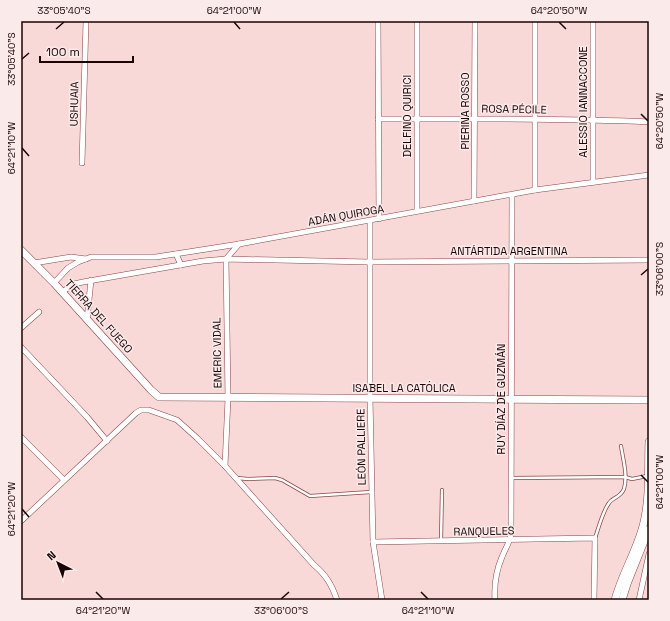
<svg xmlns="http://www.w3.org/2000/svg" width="670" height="621" viewBox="0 0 670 621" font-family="'Space Grotesk',sans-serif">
  <rect width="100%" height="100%" fill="#f8d9d8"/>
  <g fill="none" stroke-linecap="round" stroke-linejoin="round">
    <g stroke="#864747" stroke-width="4">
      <g id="service">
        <polyline points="237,478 248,479 275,478 282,480 310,496 371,492"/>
        <polyline points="511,478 625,477 632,479 647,476"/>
        <path d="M595,538c4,-11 7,-25 14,-35 4,-6 11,-5 15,-14 4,-13 -1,-30 -3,-43"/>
        <polyline points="441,541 442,490"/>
      </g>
    </g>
    <g stroke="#864747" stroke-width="6">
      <g id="minor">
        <polyline points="378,21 379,219"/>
        <polyline points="535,21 535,190"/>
        <path d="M378,119c91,0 181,-1 271,3"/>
        <polyline points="82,163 86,21"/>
        <polyline points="593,182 593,21"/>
        <polyline points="474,201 475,21"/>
        <polyline points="417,211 417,21"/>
        <polyline points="370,221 370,398 373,542 382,600"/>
        <polyline points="176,254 181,265"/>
        <polyline points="34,263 71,257 86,259"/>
        <polyline points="54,283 68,268 78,262 91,257 156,257 239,244 535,190 649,175"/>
        <polyline points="62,292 74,284 83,282 203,261 226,259 369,262 649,260"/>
        <polyline points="87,320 91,280"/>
        <polyline points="21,328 39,312"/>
        <polyline points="21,347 87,417 107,441"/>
        <polyline points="21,437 64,480"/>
        <polyline points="225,466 228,398 226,259 239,244"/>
        <path d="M21,521l115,-108 5,-3h8l28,10 20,18 28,28 89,99c12,10 18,20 23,35"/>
        <polyline points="373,542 595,538 594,600"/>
        <path d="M495,600c-1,-15 1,-29 7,-43 3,-8 8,-15 9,-23l1,-339"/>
        <polyline points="639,600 649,554"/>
      </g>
    </g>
    <g stroke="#864747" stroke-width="8">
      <g id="secondary">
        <polyline points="21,250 54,283 151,390 159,397 649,400"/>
        <path d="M615,600c7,-27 23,-51 29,-78 6,-25 4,-53 5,-80"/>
        <polyline points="622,600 627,584 649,529"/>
      </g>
    </g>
    <use href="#service" stroke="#fff" stroke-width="2.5"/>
    <use href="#minor" stroke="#fff" stroke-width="5"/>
    <use href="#secondary" stroke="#fff" stroke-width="7"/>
  </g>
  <path fill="none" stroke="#1b0405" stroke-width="1.5" d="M234,22l6,7M559,22l7,7M56,29l8,-7M22,59l7,-6M641,114l7,7M22,148l7,8M641,275l7,-6M641,475l7,7M22,509l7,8M96,592l7,7M421,592l7,7M281,599l8,-7"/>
  <g text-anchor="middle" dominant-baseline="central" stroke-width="3" stroke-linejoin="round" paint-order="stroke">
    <g font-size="11" fill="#1b0405" stroke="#faeaea">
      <text transform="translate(583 102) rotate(-90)">ALESSIO IANNACCONE</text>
      <text transform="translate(74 104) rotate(-89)">USHUAIA</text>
      <text transform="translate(514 109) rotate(1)">ROSA PÉCILE</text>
      <text transform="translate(465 111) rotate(-90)">PIERINA ROSSO</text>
      <text transform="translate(407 116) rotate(-90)">DELFINO QUIRICI</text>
      <text transform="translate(346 215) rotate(-10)">ADÁN QUIROGA</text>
      <text x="509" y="251">ANTÁRTIDA ARGENTINA</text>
      <text transform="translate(99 316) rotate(48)">TIERRA DEL FUEGO</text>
      <text transform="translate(217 353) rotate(-91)">EMERIC VIDAL</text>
      <text x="404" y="388">ISABEL LA CATÓLICA</text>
      <text transform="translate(501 399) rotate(-90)">RUY DÍAZ DE GUZMÁN</text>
      <text transform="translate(361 447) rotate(-91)">LEÓN PALLIERE</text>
      <text transform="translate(484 531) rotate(-1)">RANQUELES</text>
    </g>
  </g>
  <rect width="670" height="621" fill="none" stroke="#faeaea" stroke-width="44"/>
  <g transform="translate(58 563) rotate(318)" stroke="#faeaea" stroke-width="3" paint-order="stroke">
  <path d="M0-3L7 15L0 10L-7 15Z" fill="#1b0405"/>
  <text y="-6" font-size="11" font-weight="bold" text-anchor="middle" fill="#1b0405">N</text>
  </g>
  <path d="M40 56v6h93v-6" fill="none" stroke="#1b0405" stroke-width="2"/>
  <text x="46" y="56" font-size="12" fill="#1b0405" stroke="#faeaea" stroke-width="3" paint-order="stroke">100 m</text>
  <rect x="22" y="22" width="626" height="577" fill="none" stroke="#1b0405" stroke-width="1.5"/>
  <g font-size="10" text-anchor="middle" fill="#1b0405">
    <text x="64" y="14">33°05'40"S</text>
    <text x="234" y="14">64°21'00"W</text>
    <text x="559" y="14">64°20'50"W</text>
    <text transform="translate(11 59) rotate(-90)" y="4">33°05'40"S</text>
    <text transform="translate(659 121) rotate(-90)" y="4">64°20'50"W</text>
    <text transform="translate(11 148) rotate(-90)" y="4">64°21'10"W</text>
    <text transform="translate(659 269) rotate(-90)" y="4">33°06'00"S</text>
    <text transform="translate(659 482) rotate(-90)" y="4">64°21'00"W</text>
    <text transform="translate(11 509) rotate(-90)" y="4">64°21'20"W</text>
    <text x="103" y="614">64°21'20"W</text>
    <text x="281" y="614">33°06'00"S</text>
    <text x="428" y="614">64°21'10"W</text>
  </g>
</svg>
